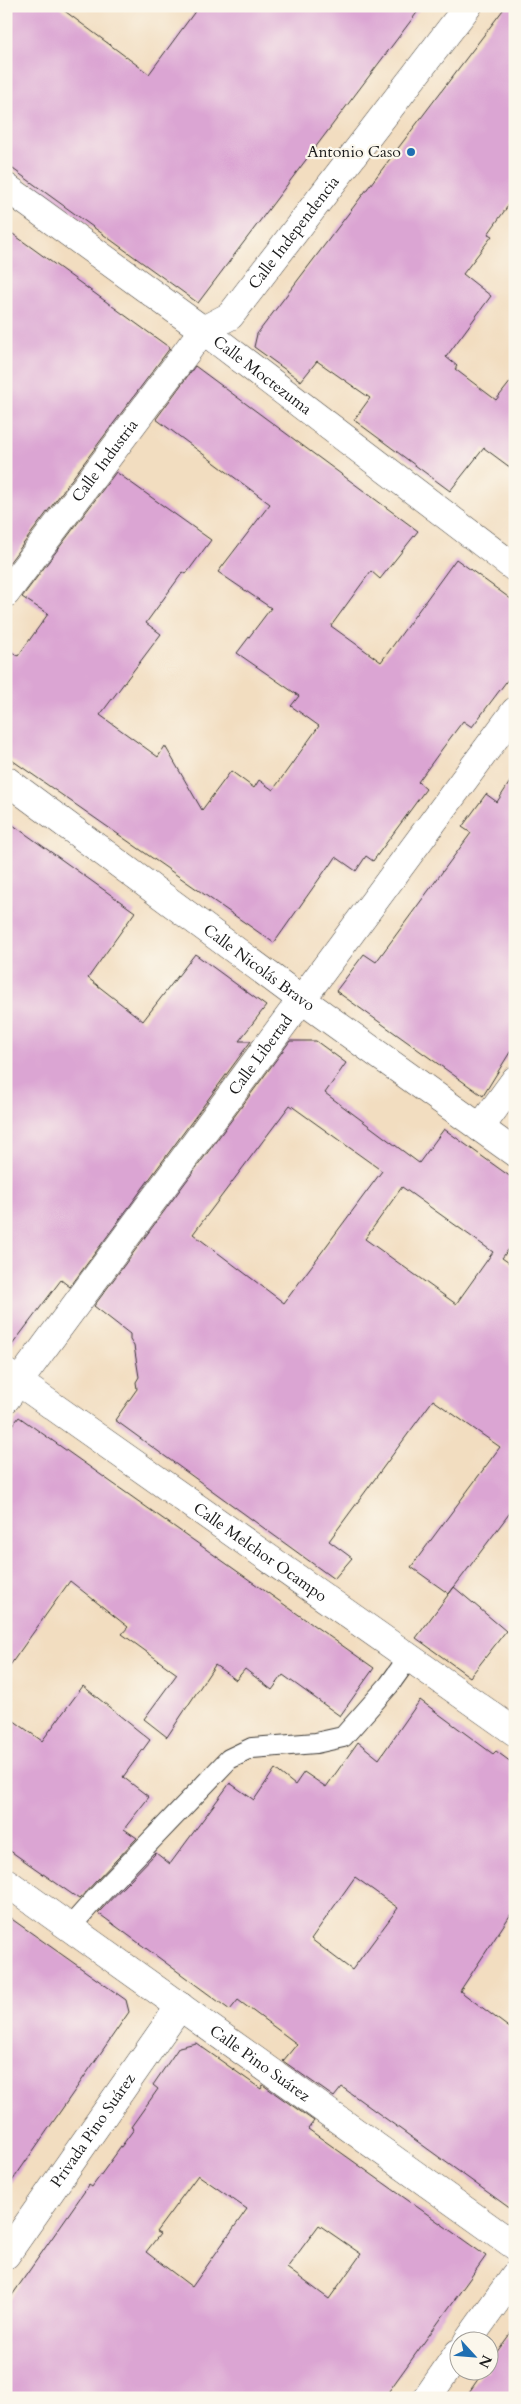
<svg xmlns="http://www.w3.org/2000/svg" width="521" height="2404" viewBox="0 0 521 2404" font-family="Cardo,serif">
  <rect width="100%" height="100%" fill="#fbf7ec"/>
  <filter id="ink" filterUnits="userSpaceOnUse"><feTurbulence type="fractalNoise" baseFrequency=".02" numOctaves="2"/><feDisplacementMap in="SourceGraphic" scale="10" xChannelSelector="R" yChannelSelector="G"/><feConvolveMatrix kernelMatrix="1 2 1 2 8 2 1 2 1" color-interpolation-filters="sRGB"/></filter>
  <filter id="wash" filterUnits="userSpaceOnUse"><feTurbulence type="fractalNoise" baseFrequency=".0096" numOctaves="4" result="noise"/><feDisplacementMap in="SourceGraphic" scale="20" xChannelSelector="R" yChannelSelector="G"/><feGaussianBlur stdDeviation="1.12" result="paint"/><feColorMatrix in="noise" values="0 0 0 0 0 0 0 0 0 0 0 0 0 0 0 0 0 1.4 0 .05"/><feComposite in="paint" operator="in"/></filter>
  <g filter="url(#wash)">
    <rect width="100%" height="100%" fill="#f2ddc0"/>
    <g id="blocks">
      <g fill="#dba5d3" fill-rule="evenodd">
        <polygon points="6,6 58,6 149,74 199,6 422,6 198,303 6,164"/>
        <polygon points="506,6 515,6 515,196 488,234 492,236 463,274 491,296 446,357 457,366 455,369 496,400 515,376 515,471 484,448 450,491 354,420 370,398 317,361 301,381 254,347 257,334"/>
        <polygon points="6,229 170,348 6,567"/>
        <polygon points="195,366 418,531 380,579 371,571 331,626 381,662 456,559 515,602 515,670 472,727 463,721 442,749 418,782 426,789 373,861 366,856 356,871 336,857 330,866 329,865 274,943 6,756 6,648 18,656 48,614 22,597 116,472 211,540 186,574 183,572 146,623 161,634 100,715 158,757 165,746 202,810 231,771 254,788 259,780 273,790 319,726 291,706 299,696 237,653 271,608 218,572 270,504 156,419"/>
        <polygon points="515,774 515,1044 483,1096 336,991 364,954 376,962 471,833 462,827 486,794 497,802"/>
        <polygon points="6,820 135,912 88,978 143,1021 195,954 266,1006 239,1041 251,1041 70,1287 61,1280 6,1353"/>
        <path d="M290,1041h26l30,22 -21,30 94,70 25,-34 71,51v61l-13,17 13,9v239l-66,88 -38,-27 89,-120 -67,-47 -104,141 23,17 -18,21 -219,-159 22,-31 -1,-7 3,-5 -5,-31 -4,-6v-6l-36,-28zM290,1105l92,66 -98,132 -91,-69zM402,1187l91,65 -37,52 -91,-65z"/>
        <polygon points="19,1417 374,1668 340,1716 283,1675 272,1690 245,1669 236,1680 215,1665 167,1737 144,1719 177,1674 122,1634 128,1627 70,1581 6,1671 6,1434"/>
        <polygon points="454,1587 506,1631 470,1677 416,1638"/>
        <polygon points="83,1686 150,1740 123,1777 149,1797 124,1829 137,1838 79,1899 6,1848 6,1715 42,1741"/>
        <path d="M420,1700l73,54 3,-3 19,14v143l-55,83 55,41v180l-173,-125 -8,10 -51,-36 14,-17 -59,-44 -8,10 -132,-97 58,-60 14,11 60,-81 24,17 21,-31 20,16 9,-13 22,15 32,-45 21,17zM355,1877l43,31 -46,62 -41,-31z"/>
        <polygon points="6,1915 126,2000 129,2012 6,2190"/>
        <path d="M196,2043l65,46 2,-4 51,36 -6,8 178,127 -102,142h-378v-94l83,-119 3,2 42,-58 -3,-2 27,-38 -5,-4 26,-38zM198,2175l49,34 -55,78 -46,-35 14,-18 -4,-2zM319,2225l42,29 -32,45 -42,-31z"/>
        <polygon points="515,2327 515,2398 465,2398 483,2372 488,2372 488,2364"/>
      </g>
    </g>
  </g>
  <g filter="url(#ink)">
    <use href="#blocks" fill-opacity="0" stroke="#3c3935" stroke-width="1"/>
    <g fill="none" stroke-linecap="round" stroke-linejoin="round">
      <g stroke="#3c3935" stroke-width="22">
        <polyline id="lane" points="70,1927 95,1899 229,1759 252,1748 316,1743 343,1737 389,1685 409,1657"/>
      </g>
      <g stroke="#3c3935" stroke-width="29">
        <g id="street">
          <path id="s1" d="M6,187l197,143 312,238"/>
          <path id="s2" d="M6,593l197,-263 27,-14 238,-310"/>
          <path id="s3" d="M6,780l295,219 214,154"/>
          <polyline points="480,1128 515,1080"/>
          <path id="s4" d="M6,1373l509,359"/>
          <path id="s5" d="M6,1399l509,-688"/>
          <path id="s6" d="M6,1882l509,364"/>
          <path id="s7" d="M6,2255l174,-249"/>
          <polyline points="467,2342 515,2275"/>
          <polyline points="427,2398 458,2353"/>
        </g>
      </g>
      <use href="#lane" stroke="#fff" stroke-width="20"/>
      <use href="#street" stroke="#fff" stroke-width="28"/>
    </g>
  </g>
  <circle fill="#1f6fb2" stroke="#fbf7ec" stroke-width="2" cx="411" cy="152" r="5"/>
  <g text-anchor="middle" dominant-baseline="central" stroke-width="4.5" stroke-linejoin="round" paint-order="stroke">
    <g font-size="16" fill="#1c1c1c" stroke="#fbf7ec" text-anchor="end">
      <text x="401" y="152">Antonio Caso</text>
    </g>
    <g font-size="16" fill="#1c1c1c" stroke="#fbf7ec">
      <text stroke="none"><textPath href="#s2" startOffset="464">Calle Independencia</textPath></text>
      <text stroke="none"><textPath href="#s1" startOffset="318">Calle Moctezuma</textPath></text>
      <text stroke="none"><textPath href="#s2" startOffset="165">Calle Industria</textPath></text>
      <text stroke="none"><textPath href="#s3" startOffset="315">Calle Nicolás Bravo</textPath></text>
      <text stroke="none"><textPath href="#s5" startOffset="428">Calle Libertad</textPath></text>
      <text stroke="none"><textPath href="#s4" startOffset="311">Calle Melchor Ocampo</textPath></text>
      <text stroke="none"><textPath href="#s6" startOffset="312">Calle Pino Suárez</textPath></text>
      <text stroke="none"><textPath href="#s7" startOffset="152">Privada Pino Suárez</textPath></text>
    </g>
  </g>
  <rect width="521" height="2404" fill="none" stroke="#fbf7ec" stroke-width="25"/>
  <g transform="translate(474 2356) rotate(116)"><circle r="24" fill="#fbf7ec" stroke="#a29f99"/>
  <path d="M0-4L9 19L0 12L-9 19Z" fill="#1f6fb2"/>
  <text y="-8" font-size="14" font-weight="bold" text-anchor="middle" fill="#1c1c1c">N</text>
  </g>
</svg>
